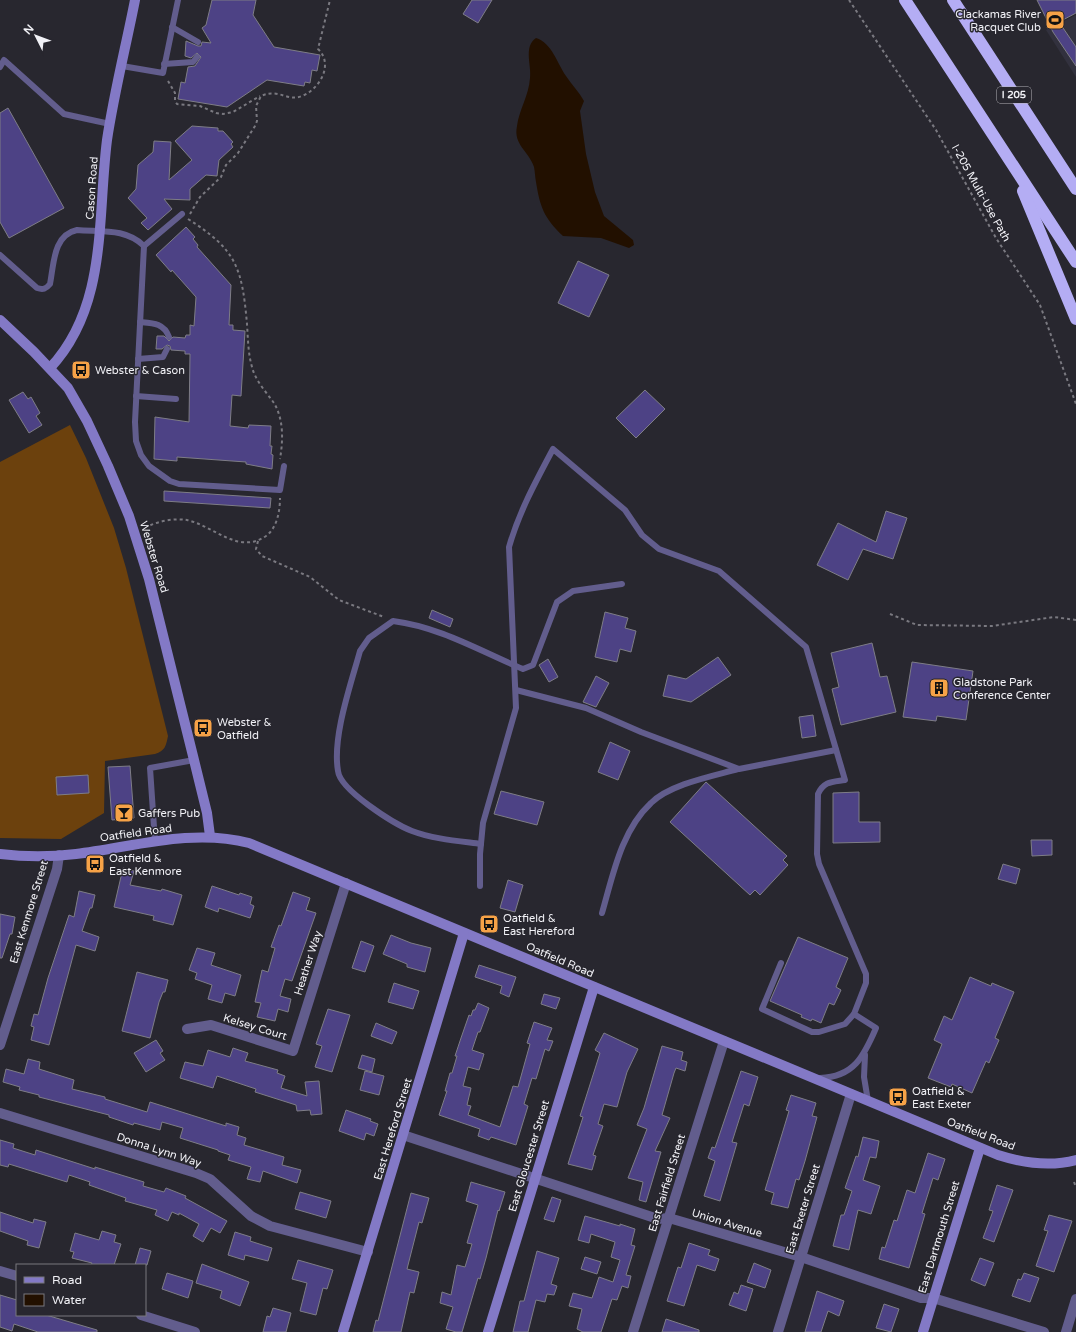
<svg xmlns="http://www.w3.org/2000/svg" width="1076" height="1332" viewBox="0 0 1076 1332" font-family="'Varela Round',sans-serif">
  <rect width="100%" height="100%" fill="#28272f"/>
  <polygon fill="#32313e" points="1076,15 1076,77 1046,30"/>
  <path fill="#6c410d" d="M70,425l16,33 28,70 12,40 42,168c-2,10 -3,15 -13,18l-50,7 -1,52 -43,26 -61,-1v-376z"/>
  <path fill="#221000" d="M536,38c16,5 21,25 30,38 6,9 13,16 18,25l-4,10 6,43 9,38 9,24 29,24 1,5 -5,3 -28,-10 -38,-2c-19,-18 -23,-29 -27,-54 -1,-5 -1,-10 -2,-15 -5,-16 -21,-22 -17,-41 2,-16 12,-31 13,-48 2,-12 -7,-31 6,-40z"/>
  <g fill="#4d4285" stroke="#7e7d86">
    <polygon points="212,0 256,0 253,15 274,47 320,55 317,71 312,70 310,83 305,82 304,86 267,80 227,107 178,99 181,82 185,83 188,67 195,66 201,57 197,53 191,58 185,56 186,41 198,46 201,46 202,42 211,43 202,28 206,25"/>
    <polygon points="472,0 492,0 478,23 463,14"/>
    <polygon points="1037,0 1076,0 1076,13 1059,22 1076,47 1076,66 1053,32"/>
    <polygon points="8,108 64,208 9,238 0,222 0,113"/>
    <polygon points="192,126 218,128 218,131 223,131 233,142 231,144 233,147 219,160 217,176 206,175 190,189 190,200 164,199 172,209 148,230 141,223 147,218 128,198 136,189 138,165 153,152 154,141 171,142 169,180 192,160 175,141"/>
    <polygon points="186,227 195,237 193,239 198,245 197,247 231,285 229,325 233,325 233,330 245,331 241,396 232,395 230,426 248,428 249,425 271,426 270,446 272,446 271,454 273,455 272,469 246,464 246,462 177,457 177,461 154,459 155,417 189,422 190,354 185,354 185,351 171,350 170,346 167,345 162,349 156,349 157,336 164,336 169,341 173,337 185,338 186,335 190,335 190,325 194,326 196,297 172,270 171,272 156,255"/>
    <polygon points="578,261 609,275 589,317 558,303"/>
    <polygon points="645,390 665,409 636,438 616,418"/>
    <polygon points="23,392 28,399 31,397 40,413 36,416 42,425 29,433 9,400"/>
    <polygon points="164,491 271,498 270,508 164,501"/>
    <polygon points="886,511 907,518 893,559 863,549 848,580 817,565 838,523 876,542"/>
    <polygon points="432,610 453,619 450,627 429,618"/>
    <polygon points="605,612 628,618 625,628 636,631 631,652 620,649 617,662 595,657"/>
    <polygon points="872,643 880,677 887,676 896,712 841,725 832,689 839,687 831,653"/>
    <polygon points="718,657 731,675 691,702 663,696 668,675 686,679"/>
    <polygon points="548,659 558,677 549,682 539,665"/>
    <polygon points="912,662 973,671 966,720 937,716 936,721 903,717"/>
    <polygon points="596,676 609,683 596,707 583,702"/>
    <polygon points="813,715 816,736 802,738 799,717"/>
    <polygon points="610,742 630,751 618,780 598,772"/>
    <polygon points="130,766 134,818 112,820 108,767"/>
    <polygon points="88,775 89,793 57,795 56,777"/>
    <polygon points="706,782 787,856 783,860 788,865 760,895 755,890 750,895 670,822"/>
    <polygon points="501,791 544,802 537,825 494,814"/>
    <polygon points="859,792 859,822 880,822 880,842 833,843 833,793"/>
    <polygon points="1031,840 1052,840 1052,855 1032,856"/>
    <polygon points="1003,864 1020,869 1016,884 998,879"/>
    <polygon points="123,868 134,871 130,885 161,891 162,889 182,895 173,925 153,920 154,916 114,907"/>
    <polygon points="508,880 523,885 515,912 500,908"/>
    <polygon points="212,886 239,895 240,893 252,897 250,904 254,906 250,918 219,908 218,912 205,907"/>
    <polygon points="79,891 95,895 92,908 90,908 82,931 99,937 95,951 76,945 49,1045 31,1040 34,1027 31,1026 34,1014 38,1015 48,978 69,915 74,917"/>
    <polygon points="293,892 310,898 306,910 316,913 292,981 285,979 280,996 291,999 288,1012 278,1009 275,1021 257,1017 261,1003 255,1002 262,970 268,972 275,948 271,947 279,925 281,926"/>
    <polygon points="0,914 15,917 12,934 10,934 2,958 0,958"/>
    <polygon points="391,935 411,943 431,948 425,972 407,967 407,964 383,954"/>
    <polygon points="798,937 848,958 836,987 841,990 834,1005 829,1003 821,1023 812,1019 811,1021 801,1017 802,1015 770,1001"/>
    <polygon points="361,941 374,946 365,972 352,968"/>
    <polygon points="197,948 215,953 211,965 241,975 235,996 225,993 222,1003 208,999 212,985 195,979 197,973 189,970"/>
    <polygon points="479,965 516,977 509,997 500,993 502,986 475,977"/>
    <polygon points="137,972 168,980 165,992 163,992 159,1002 150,1038 122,1031"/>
    <polygon points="970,977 991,986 992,983 1014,992 995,1038 999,1040 989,1063 986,1061 972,1093 952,1084 951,1087 928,1078 942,1044 934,1040 944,1016 952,1020"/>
    <polygon points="394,983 419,991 413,1009 388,1002"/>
    <polygon points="544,994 560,998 556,1009 541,1004"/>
    <polygon points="478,1003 489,1008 480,1032 478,1032 472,1050 484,1054 479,1070 468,1067 463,1086 471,1088 467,1105 471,1106 468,1115 500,1127 513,1086 518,1087 530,1044 527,1043 534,1022 552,1028 547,1040 553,1041 549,1051 545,1049 536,1079 532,1078 524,1104 528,1106 516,1145 491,1137 489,1140 478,1136 480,1129 439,1115 447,1091 445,1091 450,1073 452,1073 457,1056 455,1056 461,1038 469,1015 471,1016 473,1010 475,1010"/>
    <polygon points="328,1009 350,1015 332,1072 315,1067 322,1046 316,1044"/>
    <polygon points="376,1023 397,1032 392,1044 371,1036"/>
    <polygon points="604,1033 638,1049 627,1072 617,1107 604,1104 598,1124 603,1126 593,1155 596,1156 592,1170 568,1164 583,1117 580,1116 600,1053 595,1050"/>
    <polygon points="156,1040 163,1051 160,1053 165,1060 146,1072 134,1053"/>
    <polygon points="662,1046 683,1052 681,1060 687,1062 685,1071 676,1068 674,1073 662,1115 670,1118 655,1151 661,1152 646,1202 639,1200 643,1182 628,1178 647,1129 637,1125 644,1108"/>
    <polygon points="233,1048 248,1053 245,1061 278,1070 277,1073 285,1076 281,1088 307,1096 305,1082 319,1081 322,1114 311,1115 310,1110 297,1111 296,1105 255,1092 256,1089 217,1076 213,1088 180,1078 185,1062 203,1066 208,1050 230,1057"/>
    <polygon points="362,1055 375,1059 372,1072 358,1068"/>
    <polygon points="28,1059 40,1062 39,1069 74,1080 72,1089 105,1097 105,1099 147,1112 150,1102 226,1126 226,1123 239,1127 237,1135 246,1138 244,1145 284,1157 282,1165 301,1170 297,1183 263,1171 260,1182 247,1179 251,1167 228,1160 230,1155 218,1151 218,1150 180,1138 183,1128 162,1122 160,1130 134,1123 133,1125 109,1117 109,1115 39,1097 39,1095 19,1090 20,1087 3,1082 6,1069 24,1074"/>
    <polygon points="365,1071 384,1076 379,1095 360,1090"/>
    <polygon points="741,1071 758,1077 749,1106 744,1104 732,1142 737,1143 720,1201 704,1196 715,1161 708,1158 712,1147 715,1148"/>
    <polygon points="791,1095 816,1103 812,1116 817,1117 805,1161 799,1180 796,1179 788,1208 771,1204 774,1193 765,1190 789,1111 786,1110"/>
    <polygon points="346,1110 371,1119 370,1121 378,1124 374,1136 366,1133 364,1140 339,1131"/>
    <polygon points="863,1137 879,1141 876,1158 870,1157 863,1180 880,1186 871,1214 858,1210 849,1250 833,1246 841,1215 844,1215 852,1191 845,1188 856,1156 858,1157"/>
    <polygon points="0,1140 14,1144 13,1148 35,1155 36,1150 95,1169 95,1167 144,1182 143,1186 164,1192 166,1188 186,1196 185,1198 227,1221 220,1233 211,1228 203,1242 193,1236 199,1224 179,1213 179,1215 172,1212 168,1221 155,1215 157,1210 125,1201 126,1198 89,1185 90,1182 69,1175 67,1182 9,1164 8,1167 0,1165"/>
    <polygon points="928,1153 945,1159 938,1180 933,1178 922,1213 925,1214 909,1268 879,1259 882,1247 885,1248 894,1220 897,1221 907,1190 915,1193"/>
    <polygon points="471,1182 505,1192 499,1211 498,1210 486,1258 480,1279 478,1278 462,1332 456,1332 446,1329 453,1307 440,1303 442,1292 451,1295 457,1265 465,1267 472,1244 467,1243 478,1205 466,1201"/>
    <polygon points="997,1185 1013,1190 994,1242 983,1238 993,1211 989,1210"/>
    <polygon points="300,1192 331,1201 326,1218 295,1209"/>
    <polygon points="411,1193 429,1198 422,1223 419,1222 407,1269 419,1272 414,1293 410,1292 401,1332 373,1332 376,1320 378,1321"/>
    <polygon points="552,1197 561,1200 554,1222 544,1219"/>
    <polygon points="0,1212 33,1223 34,1219 46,1222 39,1248 27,1245 28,1241 0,1231"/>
    <polygon points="1049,1215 1072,1221 1054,1272 1036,1266 1048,1231 1044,1230"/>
    <polygon points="585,1216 620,1226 620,1224 635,1229 631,1245 635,1246 626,1275 631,1276 628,1288 622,1286 617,1300 612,1299 601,1332 583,1332 577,1329 582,1309 569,1306 573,1293 592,1298 599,1277 613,1282 620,1260 611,1257 615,1242 591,1234 589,1243 578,1240"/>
    <polygon points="102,1231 116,1235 114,1242 121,1244 114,1265 91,1265 92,1263 72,1258 74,1252 70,1251 75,1233 99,1240"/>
    <polygon points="235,1232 251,1237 250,1241 272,1248 268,1261 245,1255 244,1260 228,1255"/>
    <polygon points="689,1243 710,1250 708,1255 719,1259 715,1271 697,1265 684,1306 667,1301 678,1267 681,1268"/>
    <polygon points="140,1248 151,1251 147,1265 135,1265"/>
    <polygon points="537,1251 559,1258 551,1284 557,1286 554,1295 547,1294 545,1302 536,1300 528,1332 513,1332 520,1301 524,1301"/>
    <polygon points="585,1257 601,1262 597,1274 581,1269"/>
    <polygon points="980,1258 994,1263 985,1286 971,1280"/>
    <polygon points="298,1260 333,1270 327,1289 323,1288 316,1315 300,1311 307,1283 292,1279"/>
    <polygon points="754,1263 771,1270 765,1288 747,1282"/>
    <polygon points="202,1264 249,1282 240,1306 220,1298 222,1291 196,1283"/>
    <polygon points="167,1273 193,1281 188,1298 162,1289"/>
    <polygon points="1024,1273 1039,1278 1030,1302 1012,1296 1018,1279 1021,1280"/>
    <polygon points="741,1285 753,1289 746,1311 729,1305 734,1292 738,1294"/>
    <polygon points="817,1291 844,1301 839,1316 828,1311 821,1332 805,1332"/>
    <polygon points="0,1295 17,1300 17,1315 46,1315 97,1330 97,1332 38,1332 14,1324 12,1331 0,1327"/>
    <polygon points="884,1304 899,1309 891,1332 876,1328"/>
    <polygon points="273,1308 291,1313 286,1332 263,1332 267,1316 270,1317"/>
    <polygon points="666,1319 699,1330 699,1332 662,1332"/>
  </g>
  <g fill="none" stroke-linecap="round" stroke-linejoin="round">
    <g stroke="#7a7980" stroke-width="2" stroke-dasharray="3 3" stroke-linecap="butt">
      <polyline points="849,0 936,130 996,238 1040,305 1076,404"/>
      <polyline points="168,81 175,93 175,101 177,104 200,106 216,113 223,114 233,112 260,96"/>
      <path d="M190,214l10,-17 21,-20 5,-12 12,-12 17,-27 2,-5 -1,-15 5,-10c18,-8 26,6 41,0 18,-7 32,-32 16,-47l12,-49"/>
      <path d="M188,219c49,31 54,49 59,105 1,15 1,29 5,43 3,13 14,25 22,36 10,17 9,38 6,56"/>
      <path d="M145,528c12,-7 29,-10 42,-8 27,6 51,35 79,16 11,-8 14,-25 14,-38"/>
      <polyline points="258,541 256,549 262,556 310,577 339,600 384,617"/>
      <polyline points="890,614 917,625 992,626 1054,617 1076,620"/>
      <polyline points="1074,1182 1076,1187"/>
    </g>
    <g stroke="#625d8d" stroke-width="6">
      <polyline points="172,27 198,42"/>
      <polyline points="164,64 193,62 197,57"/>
      <polyline points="122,66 163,73 178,0"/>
      <polyline points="0,67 4,60 64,114 110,124"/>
      <polyline points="144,246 182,214"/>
      <path d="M0,255l37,33c6,2 9,1 13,-4 4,-20 3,-49 27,-54 24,2 49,-2 67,16l-9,176 1,19 5,14 8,11 21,15 9,3 101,6 4,-24"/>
      <path d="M140,322c13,1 24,1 29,15"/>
      <polyline points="138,359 163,357 167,349"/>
      <polyline points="136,396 176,399"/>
      <polyline points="516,690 586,708 641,732 739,769 836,750"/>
      <polyline points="155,842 150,768 194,760"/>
      <path d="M481,844c-23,-3 -48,-5 -69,-13 -18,-7 -72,-41 -74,-60 -6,-34 13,-87 22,-120l9,-13 24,-17c47,6 87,30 130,48l10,-4 24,-63 16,-11 49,-7"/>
      <path d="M480,886v-32l3,-31 33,-115 -7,-161c10,-35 27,-66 44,-98l72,61 17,25 17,14 60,22 87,76 39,133c-13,2 -21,1 -27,14l-1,60 2,10 47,110v9l-12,31 22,14c-12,28 -22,49 -56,50"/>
      <path d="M602,913c11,-38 19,-82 49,-110 19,-19 62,-27 87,-34"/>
      <polyline points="781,963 762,1009 812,1032 819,1032 845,1024 854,1014"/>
      <polyline points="865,1055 864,1077 868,1101"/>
    </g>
    <g stroke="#625d8d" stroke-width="10">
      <polyline points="187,1029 211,1025 293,1051 346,883"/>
      <polyline points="0,1045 57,869 59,855"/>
      <polyline points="0,1113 196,1173 210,1179 251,1216 270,1226 368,1252"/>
      <polyline points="403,1135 658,1219 669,1218 801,1257 921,1298 933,1298 1044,1332"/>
      <polyline points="0,1271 17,1276"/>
      <polyline points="141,1315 195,1332"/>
      <polyline points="633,1332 724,1041"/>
      <polyline points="778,1332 851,1094"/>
      <polyline points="1066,1332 1076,1299"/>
    </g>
    <g stroke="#8379c6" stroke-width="10">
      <polyline points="0,320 34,352 68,388 87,421 108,466 129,516 149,579 194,760 207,813 210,836"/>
      <path d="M50,368c58,-62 47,-149 57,-228 7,-47 19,-94 28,-140"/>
      <path d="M0,854c25,3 51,3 76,0 57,-7 116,-26 173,-11l749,312c25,8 52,12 78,5"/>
      <polyline points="343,1332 464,933"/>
      <polyline points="488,1332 594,987"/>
      <polyline points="923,1332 980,1148"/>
    </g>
    <g stroke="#b4adf4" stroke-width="12">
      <polyline points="905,0 1076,262"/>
      <polyline points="953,0 1076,189"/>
      <polyline points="1023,191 1076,319"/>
    </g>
  </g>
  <defs>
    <g id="stadium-square" transform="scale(1)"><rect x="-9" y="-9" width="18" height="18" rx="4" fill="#f6a247" stroke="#28272f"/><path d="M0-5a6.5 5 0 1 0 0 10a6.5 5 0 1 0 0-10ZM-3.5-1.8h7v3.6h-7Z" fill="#111"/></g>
    <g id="bus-square" transform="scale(1)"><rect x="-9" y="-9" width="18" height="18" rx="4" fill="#f6a247" stroke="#28272f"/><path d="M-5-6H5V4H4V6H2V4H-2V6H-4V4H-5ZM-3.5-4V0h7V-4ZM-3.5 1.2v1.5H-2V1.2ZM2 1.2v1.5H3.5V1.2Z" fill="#111"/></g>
    <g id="building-square" transform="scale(1)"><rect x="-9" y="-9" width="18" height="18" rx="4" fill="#f6a247" stroke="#28272f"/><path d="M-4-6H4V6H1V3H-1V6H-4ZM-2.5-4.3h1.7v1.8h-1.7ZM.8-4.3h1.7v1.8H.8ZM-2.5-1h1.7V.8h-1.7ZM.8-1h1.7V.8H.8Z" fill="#111"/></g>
    <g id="bar-square" transform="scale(1)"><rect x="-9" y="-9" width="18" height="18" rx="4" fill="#f6a247" stroke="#28272f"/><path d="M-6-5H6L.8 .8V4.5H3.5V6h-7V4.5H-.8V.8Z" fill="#111"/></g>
  </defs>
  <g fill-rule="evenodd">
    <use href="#stadium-square" x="1055" y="20"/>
    <use href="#bus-square" x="81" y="370"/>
    <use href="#building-square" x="939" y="688"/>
    <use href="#bus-square" x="203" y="728"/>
    <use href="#bar-square" x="124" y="813"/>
    <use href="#bus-square" x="95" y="864"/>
    <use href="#bus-square" x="489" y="924"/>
    <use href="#bus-square" x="898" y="1097"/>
  </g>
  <g text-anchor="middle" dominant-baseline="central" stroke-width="3" stroke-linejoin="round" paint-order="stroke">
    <rect fill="#28272f" stroke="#b5b4ba" stroke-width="1" x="997" y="87" width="34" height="16" rx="3"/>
    <g font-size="10" font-weight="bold" fill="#f1f1f6">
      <text x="1014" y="95">I 205</text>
    </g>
    <g font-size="11" fill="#f1f1f6" stroke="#28272f" text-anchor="start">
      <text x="1041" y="14" text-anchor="end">Clackamas River<tspan x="1041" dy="13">Racquet Club</tspan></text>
      <text x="95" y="370">Webster &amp; Cason</text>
      <text x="953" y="682">Gladstone Park<tspan x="953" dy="13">Conference Center</tspan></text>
      <text x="217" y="722">Webster &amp;<tspan x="217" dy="13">Oatfield</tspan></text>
      <text x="138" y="813">Gaffers Pub</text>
      <text x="109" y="858">Oatfield &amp;<tspan x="109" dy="13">East Kenmore</tspan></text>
      <text x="503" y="918">Oatfield &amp;<tspan x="503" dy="13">East Hereford</tspan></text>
      <text x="912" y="1091">Oatfield &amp;<tspan x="912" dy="13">East Exeter</tspan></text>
    </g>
    <g font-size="11" fill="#f1f1f6" stroke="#28272f">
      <text transform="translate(92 188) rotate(-86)">Cason Road</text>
      <text transform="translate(981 193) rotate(61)">I-205 Multi-Use Path</text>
      <text transform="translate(154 557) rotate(73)">Webster Road</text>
      <text transform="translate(136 833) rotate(-8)">Oatfield Road</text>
      <text transform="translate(29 912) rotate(-73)">East Kenmore Street</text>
      <text transform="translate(560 960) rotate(23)">Oatfield Road</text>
      <text transform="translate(308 963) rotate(-72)">Heather Way</text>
      <text transform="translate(255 1027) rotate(17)">Kelsey Court</text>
      <text transform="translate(393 1129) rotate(-73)">East Hereford Street</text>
      <text transform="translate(981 1134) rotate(21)">Oatfield Road</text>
      <text transform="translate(159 1150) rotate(18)">Donna Lynn Way</text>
      <text transform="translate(529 1156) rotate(-73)">East Gloucester Street</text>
      <text transform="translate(667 1183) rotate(-73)">East Fairfield Street</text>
      <text transform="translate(803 1209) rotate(-73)">East Exeter Street</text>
      <text transform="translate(727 1223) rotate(17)">Union Avenue</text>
      <text transform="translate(939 1237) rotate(-73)">East Dartmouth Street</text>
    </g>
  </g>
  <rect x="16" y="1264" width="130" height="52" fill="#28272f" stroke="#78787f"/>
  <rect x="24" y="1277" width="20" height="6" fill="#8379c6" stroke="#78787f"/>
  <text x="52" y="1284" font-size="12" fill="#f1f1f6">Road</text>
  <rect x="24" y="1294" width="20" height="12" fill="#221000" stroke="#78787f"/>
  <text x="52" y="1304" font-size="12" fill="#f1f1f6">Water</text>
  <g transform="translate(36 36) rotate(312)" stroke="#28272f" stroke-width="3" paint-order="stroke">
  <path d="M0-3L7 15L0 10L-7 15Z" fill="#f1f1f6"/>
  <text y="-6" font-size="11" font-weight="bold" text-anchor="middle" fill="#f1f1f6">N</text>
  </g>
</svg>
